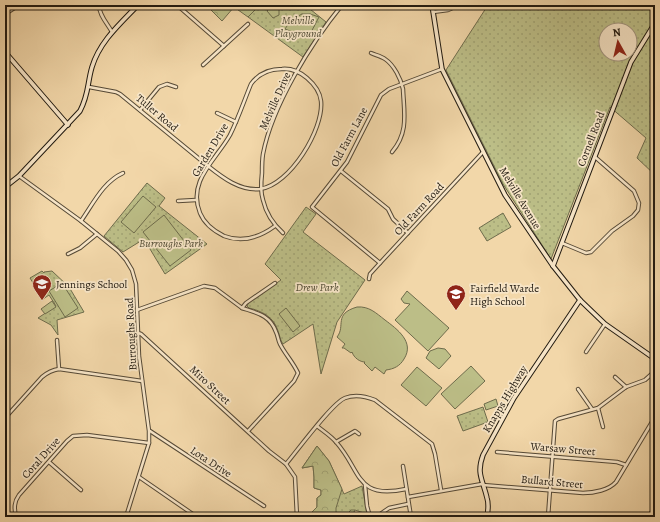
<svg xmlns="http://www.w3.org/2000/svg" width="660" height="522" viewBox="0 0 660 522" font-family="Alegreya,serif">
  <defs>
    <pattern id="grass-dots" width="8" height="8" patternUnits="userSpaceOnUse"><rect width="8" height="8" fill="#bcbe87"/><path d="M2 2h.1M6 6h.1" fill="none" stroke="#a1a374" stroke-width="1.8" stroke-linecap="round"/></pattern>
    <pattern id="forest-crowns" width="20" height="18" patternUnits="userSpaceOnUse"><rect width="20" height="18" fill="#bcbe87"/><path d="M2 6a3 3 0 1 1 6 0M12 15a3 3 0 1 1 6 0" fill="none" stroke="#a1a374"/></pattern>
  </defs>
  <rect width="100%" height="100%" fill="#f2d7a9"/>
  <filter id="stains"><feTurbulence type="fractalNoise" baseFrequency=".005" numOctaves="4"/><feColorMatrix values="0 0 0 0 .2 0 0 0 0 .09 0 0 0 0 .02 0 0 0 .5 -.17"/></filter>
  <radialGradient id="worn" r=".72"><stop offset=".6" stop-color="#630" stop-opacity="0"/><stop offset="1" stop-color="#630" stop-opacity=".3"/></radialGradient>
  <g fill="url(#grass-dots)" stroke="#6e6c4c" fill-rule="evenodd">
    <polygon points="258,5 305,5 326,22 303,57 248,17"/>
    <path d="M488,5h167v170l-18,-17 9,-20 -36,-31 -59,152 -48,-75 -57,-114zM606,30h24v24h-24z"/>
    <polygon points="147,183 165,198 159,206 207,244 165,274 144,239 123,252 104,236"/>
    <path d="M306,207l10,7 -13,18 62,48 -28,42 -16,52 -8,-50 -30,20c-3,-4 -3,-8 -5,-13 -4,-14 -16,-20 -29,-23l-2,-2 2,-4 32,-22 -16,-16z"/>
    <polygon points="503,213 511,227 487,241 479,228"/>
    <polygon points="42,271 44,273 44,272 52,271 69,287 84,312 57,320 58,335 51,325 38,318 56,306 49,295 43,299 30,278"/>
    <polygon points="483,407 488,422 463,431 457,416"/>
    <polygon points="317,446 329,461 344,494 362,486 367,514 355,510 351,517 311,517 311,513 317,507 317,498 321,495 321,490 314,488 314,477 313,466 302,468"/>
  </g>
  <g fill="url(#forest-crowns)" stroke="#6e6c4c">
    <polygon points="212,5 260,5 248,17 234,7 222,21 209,8"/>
    <polygon points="317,446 329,461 342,489 336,508 336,512 345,516 351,510 355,510 351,517 311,517 311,513 317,507 317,498 321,495 321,490 314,488 314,477 313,466 302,468"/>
  </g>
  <g fill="#bcbe87" stroke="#6e6c4c">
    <polygon points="272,5 276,5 279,8 279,15 273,18 267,11"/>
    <polygon points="302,14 310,14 319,17 308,38 285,29 291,20"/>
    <polygon points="143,196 156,207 134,233 121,222"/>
    <polygon points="164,215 191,250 170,266 143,232"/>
    <polygon points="62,283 78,308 65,317 49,291"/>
    <polygon points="407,291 449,328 428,351 395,320 410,304 404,303 401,299"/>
    <polygon points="52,301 56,307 45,314 41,309"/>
    <path d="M357,307c12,-1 19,6 28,13 12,9 30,22 19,39 -4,7 -10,10 -18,11l-2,4 -9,-7 -3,4 -8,-8 1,-1c-5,0 -11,-4 -13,-10l-1,1 -7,-5h-2l3,-4 -8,-7c9,-11 -4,-23 20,-30z"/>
    <polygon points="286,308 300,326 293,332 279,314"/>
    <polygon points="438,348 445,349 451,356 439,369 426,358 430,351"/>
    <polygon points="471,366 485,381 455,409 441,394"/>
    <polygon points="417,367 442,388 426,406 401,385"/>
    <polygon points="496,399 498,406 486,410 484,404"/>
  </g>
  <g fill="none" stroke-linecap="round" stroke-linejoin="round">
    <g stroke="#554936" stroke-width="4.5">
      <g id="street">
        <path d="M99,5c0,10 8,18 13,27"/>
        <polyline points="177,5 224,46"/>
        <polyline points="433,12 448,10 459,5"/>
        <polyline points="5,14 19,5"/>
        <path d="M371,53c4,2 10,3 14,6 9,6 16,20 18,30 1,24 6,43 -11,63"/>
        <polyline points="203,65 248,24"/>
        <path d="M89,87l27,5 4,2 88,72c15,12 32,25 52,23 30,-4 64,-60 61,-88 -1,-9 -7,-17 -14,-23 -7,-6 -14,-10 -25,-9 -13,0 -23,4 -31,15 -7,17 -13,35 -21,51 -14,25 -43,46 -30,78 4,10 14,18 24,23 18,7 36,1 51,-10"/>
        <polyline points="140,110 159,87 167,84 176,87"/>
        <polyline points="217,113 236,122"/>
        <polyline points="341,171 388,209 393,219 408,233"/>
        <polyline points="19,176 81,221 118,251 126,260 132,270 136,284 139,356 149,431 149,443 126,517"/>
        <polyline points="178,201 196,200"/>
        <path d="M81,221c12,-17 22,-39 42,-48"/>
        <path d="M283,233c-10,-9 -17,-20 -20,-33 -3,-9 -2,-18 -1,-27 0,-6 0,-13 1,-19 9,-48 48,-111 79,-149"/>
        <polyline points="562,243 586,253 591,252 612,231 633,216 638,210 639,203 634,191 595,157"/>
        <polyline points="68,254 80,248 97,234"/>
        <polyline points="380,263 312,207 347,162 381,95 389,89 442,69"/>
        <polyline points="369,279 370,274 380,263 483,152"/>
        <path d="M242,308c15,5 28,7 34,24 2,4 2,8 4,12 5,10 13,18 18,29l-4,8 -46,50"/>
        <polyline points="137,310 204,286 215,288 242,308 246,303 275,283"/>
        <polyline points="138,333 141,334 269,451 286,464 295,477 297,517"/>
        <polyline points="57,340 59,369"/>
        <polyline points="586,352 605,324"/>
        <polyline points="615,377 626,387"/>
        <polyline points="578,389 592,409"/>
        <polyline points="598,408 603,427"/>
        <path d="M5,418l37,-41c6,-5 10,-7 17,-8l83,12"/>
        <path d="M317,426c6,5 14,10 19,16 26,29 19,58 70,47"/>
        <polyline points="150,431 264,506"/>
        <polyline points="336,442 355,431 359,434"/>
        <polyline points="497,452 617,462 626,465"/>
        <polyline points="49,462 81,490"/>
        <path d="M286,464c11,-13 46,-61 59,-66 10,-4 20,-2 30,2l57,44 3,10 6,36"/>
        <polyline points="403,466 411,517"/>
        <polyline points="139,477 197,517"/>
        <polyline points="365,485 367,506 370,517"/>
        <path d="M483,485l100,8c11,0 26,-3 33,-11l36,-60 3,-2"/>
        <polyline points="408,497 482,484"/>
        <path d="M16,517c-2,-9 -2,-15 3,-22l48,-54 6,-5 14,-1 62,8"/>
        <polyline points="376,517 389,508 408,504"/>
        <polyline points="548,517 555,421 558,419 598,408 626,387 645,380 655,371"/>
        <polyline points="649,517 655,506"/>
      </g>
    </g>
    <g stroke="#211a10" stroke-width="5.5">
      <g id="secondary">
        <polyline points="432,5 442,69 505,195 553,266 580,300 605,324 655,359"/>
        <polyline points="5,52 68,125"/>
        <path d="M5,187l14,-11 61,-65c9,-17 7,-27 12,-44 8,-26 28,-43 46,-62"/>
        <polyline points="553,266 631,62 655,23"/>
        <path d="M487,517c1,-6 2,-13 0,-19 -4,-18 -11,-24 -4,-43l31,-57 66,-98"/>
      </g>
    </g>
    <use href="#street" stroke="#f7e5c7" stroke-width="2.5"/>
    <use href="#secondary" stroke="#f7e5c7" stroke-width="3.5"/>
  </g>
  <defs>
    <g id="school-pin" transform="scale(1)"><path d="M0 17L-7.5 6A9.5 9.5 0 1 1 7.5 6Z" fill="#8f2418" stroke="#f7e5c7"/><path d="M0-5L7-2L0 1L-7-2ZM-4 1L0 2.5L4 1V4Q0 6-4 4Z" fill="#fff"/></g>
  </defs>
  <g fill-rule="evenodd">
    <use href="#school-pin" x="42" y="284"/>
    <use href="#school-pin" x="456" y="294"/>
  </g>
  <g text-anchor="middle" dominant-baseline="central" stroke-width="3.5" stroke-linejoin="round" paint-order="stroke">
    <g font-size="11" font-style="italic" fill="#504b34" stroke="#f7e5c7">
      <text x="298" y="20">Melville<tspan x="298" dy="13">Playground</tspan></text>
      <text x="171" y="243">Burroughs Park</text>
      <text x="317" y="287">Drew Park</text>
    </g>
    <g font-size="11" fill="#211a10" stroke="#f7e5c7">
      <text transform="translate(275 101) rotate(-66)">Melville Drive</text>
      <text transform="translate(157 113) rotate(40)">Tuller Road</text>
      <text transform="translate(349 137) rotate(-62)">Old Farm Lane</text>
      <text transform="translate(591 139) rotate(-69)">Cornell Road</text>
      <text transform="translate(210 150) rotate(-59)">Garden Drive</text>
      <text transform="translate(520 198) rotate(59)">Melville Avenue</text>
      <text transform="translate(419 209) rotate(-47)">Old Farm Road</text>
      <text transform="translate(131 334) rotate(-93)">Burroughs Road</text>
      <text transform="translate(210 385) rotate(43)">Miro Street</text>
      <text transform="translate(505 399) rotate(-59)">Knapps Highway</text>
      <text transform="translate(563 449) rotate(5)">Warsaw Street</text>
      <text transform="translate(41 458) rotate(-48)">Coral Drive</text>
      <text transform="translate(211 462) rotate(33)">Lota Drive</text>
      <text transform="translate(552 482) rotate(5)">Bullard Street</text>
    </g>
    <g font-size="11" fill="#211a10" stroke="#f7e5c7" text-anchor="start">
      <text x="56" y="284">Jennings School</text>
      <text x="470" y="288">Fairfield Warde<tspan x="470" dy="13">High School</tspan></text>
    </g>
  </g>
  <rect width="660" height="522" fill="none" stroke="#f2d7a9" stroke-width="20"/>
  <rect x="6" y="6" width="648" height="510" fill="none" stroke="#211a10" stroke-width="2"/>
  <rect x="10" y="10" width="640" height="502" fill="none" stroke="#211a10"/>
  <g transform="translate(618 42) rotate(352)"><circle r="19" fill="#f7e5c7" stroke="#a1947e"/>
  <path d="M0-3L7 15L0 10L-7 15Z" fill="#8f2418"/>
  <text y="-6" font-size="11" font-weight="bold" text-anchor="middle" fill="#211a10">N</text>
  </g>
  <rect width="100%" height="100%" filter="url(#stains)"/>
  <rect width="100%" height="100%" fill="url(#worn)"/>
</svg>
